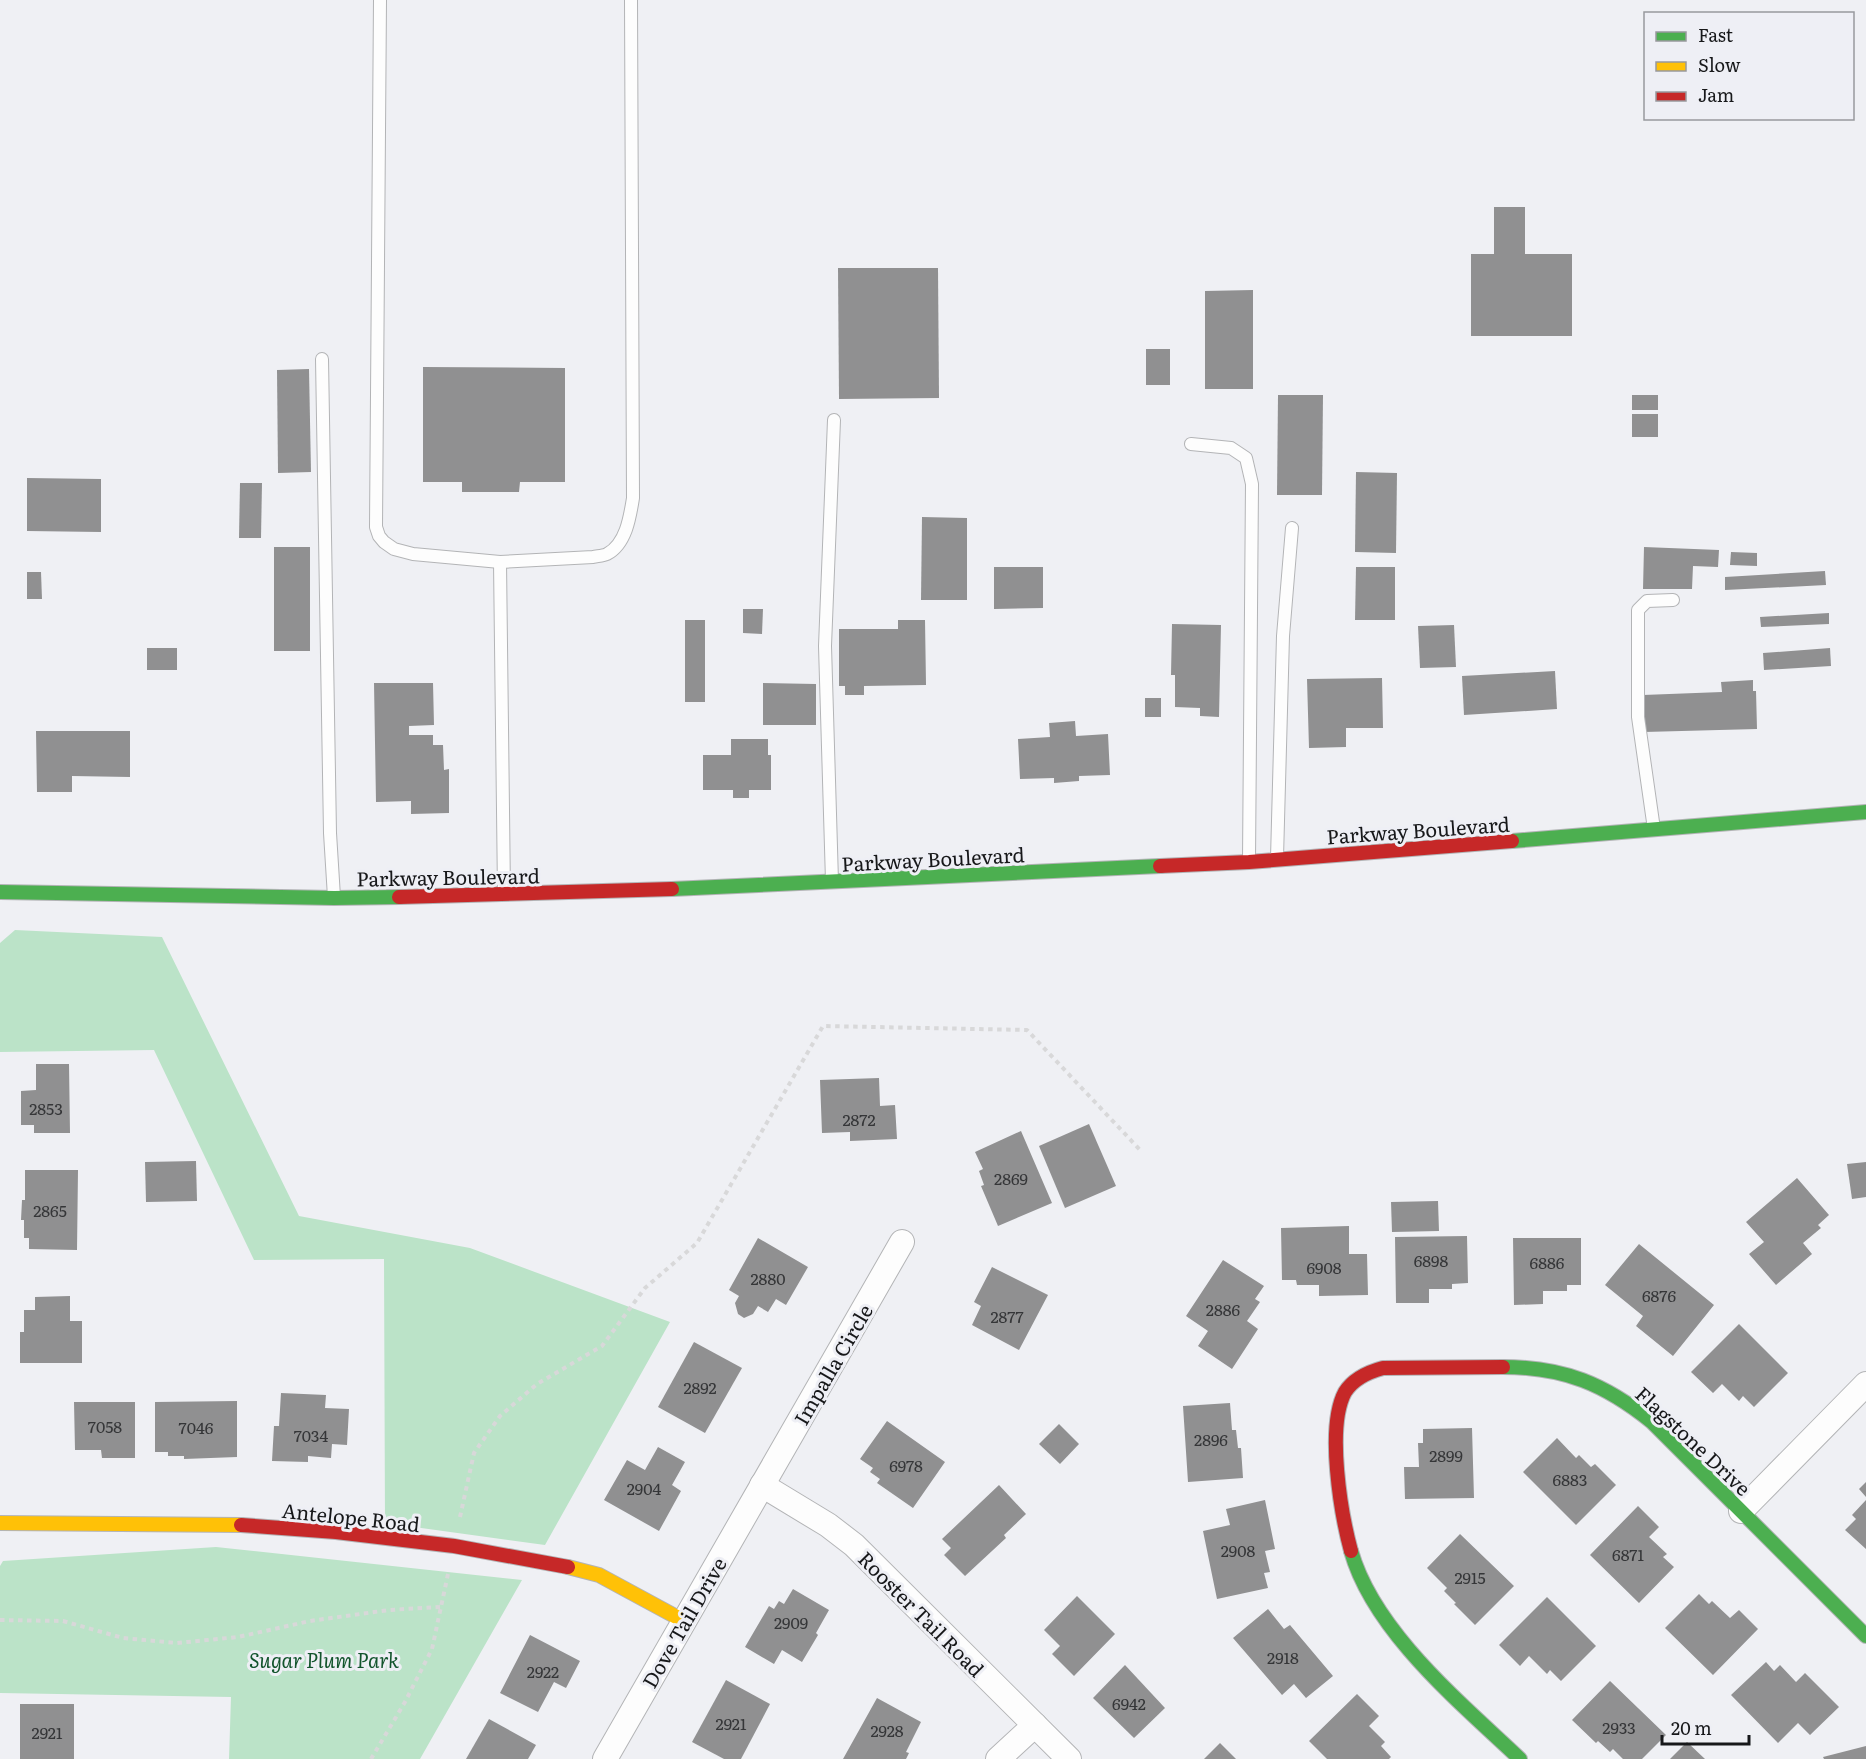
<svg xmlns="http://www.w3.org/2000/svg" width="1866" height="1759" viewBox="0 0 1866 1759" font-family="Literata,serif">
  <rect width="100%" height="100%" fill="#eff0f4"/>
  <g fill="#bbe3c8">
    <polygon points="15,930 162,937 299,1216 470,1248 670,1322 545,1545 385,1523 384,1259 254,1260 154,1050 0,1052 0,943"/>
    <polygon points="216,1547 522,1580 420,1759 229,1759 231,1697 0,1693 0,1566 3,1561"/>
  </g>
  <g fill="#909091">
    <polygon points="1494,207 1525,207 1525,254 1572,254 1572,336 1471,336 1471,254 1494,254"/>
    <polygon points="838,268 938,268 939,398 839,399"/>
    <polygon points="1253,290 1253,389 1205,389 1205,291"/>
    <rect x="1146" y="349" width="24" height="36"/>
    <polygon points="423,367 565,368 565,482 520,482 519,492 462,492 462,482 423,482"/>
    <polygon points="309,369 311,472 278,473 277,370"/>
    <polygon points="1278,395 1323,395 1322,495 1277,495"/>
    <rect x="1632" y="395" width="26" height="15"/>
    <rect x="1632" y="414" width="26" height="23"/>
    <polygon points="1356,472 1397,473 1396,553 1355,552"/>
    <polygon points="27,478 101,479 101,532 27,531"/>
    <polygon points="240,483 262,483 261,538 239,538"/>
    <polygon points="922,517 967,518 967,600 921,600"/>
    <rect x="274" y="547" width="36" height="104"/>
    <polygon points="1644,547 1719,550 1718,567 1693,566 1692,589 1643,589"/>
    <polygon points="1731,552 1757,553 1757,566 1730,565"/>
    <polygon points="994,567 1043,567 1043,608 994,609"/>
    <polygon points="1356,567 1395,567 1395,620 1355,620"/>
    <polygon points="1825,571 1826,585 1725,590 1725,577"/>
    <polygon points="27,572 41,572 42,599 27,599"/>
    <polygon points="743,609 763,609 762,634 743,633"/>
    <polygon points="1829,613 1829,624 1761,627 1760,617"/>
    <rect x="685" y="620" width="20" height="82"/>
    <polygon points="898,620 925,620 926,685 864,686 864,695 845,695 845,686 839,686 839,629 898,629"/>
    <polygon points="1172,624 1221,625 1219,717 1200,716 1200,708 1175,707 1175,675 1171,675"/>
    <polygon points="1454,625 1456,667 1420,668 1418,626"/>
    <rect x="147" y="648" width="30" height="22"/>
    <polygon points="1830,648 1831,666 1764,670 1763,653"/>
    <polygon points="1555,671 1557,709 1464,715 1462,676"/>
    <polygon points="1382,678 1383,728 1346,728 1346,747 1309,748 1307,679"/>
    <polygon points="1753,680 1753,691 1756,691 1757,729 1644,732 1643,695 1722,692 1721,682"/>
    <polygon points="374,683 433,683 434,725 409,726 409,735 433,735 433,745 443,745 444,770 449,769 449,813 411,814 411,801 376,802"/>
    <polygon points="763,683 816,684 816,725 763,725"/>
    <rect x="1145" y="698" width="16" height="19"/>
    <polygon points="1075,721 1076,736 1108,734 1110,775 1079,776 1079,781 1054,783 1054,778 1020,779 1018,739 1050,737 1049,723"/>
    <polygon points="36,731 130,731 130,777 72,776 72,792 37,792"/>
    <polygon points="731,739 768,739 768,755 771,755 771,790 749,790 749,798 733,798 733,790 703,790 703,755 731,755"/>
    <polygon points="36,1064 69,1064 70,1133 34,1133 34,1125 21,1125 21,1091 36,1090"/>
    <polygon points="879,1078 880,1106 895,1105 897,1139 850,1141 850,1132 822,1133 820,1080"/>
    <polygon points="1089,1124 1116,1186 1065,1208 1039,1146"/>
    <polygon points="1021,1131 1052,1203 998,1226 981,1186 984,1185 979,1171 983,1169 975,1152"/>
    <polygon points="196,1161 197,1201 146,1202 145,1162"/>
    <polygon points="1866,1162 1866,1197 1852,1199 1847,1164"/>
    <polygon points="25,1170 78,1170 77,1250 29,1249 29,1238 24,1238 24,1220 21,1220 22,1200 25,1200"/>
    <polygon points="1797,1178 1829,1215 1818,1225 1821,1228 1803,1243 1812,1254 1776,1285 1749,1254 1764,1242 1746,1222"/>
    <polygon points="1438,1201 1439,1231 1392,1232 1391,1202"/>
    <polygon points="1349,1226 1349,1254 1367,1254 1368,1295 1319,1296 1319,1285 1297,1285 1296,1280 1282,1280 1281,1228"/>
    <polygon points="1467,1236 1468,1283 1452,1284 1452,1289 1429,1289 1429,1303 1396,1303 1395,1237"/>
    <polygon points="758,1238 808,1267 786,1305 776,1299 768,1312 758,1306 753,1314 744,1318 738,1314 735,1303 739,1296 729,1290"/>
    <polygon points="1513,1238 1581,1238 1581,1285 1567,1285 1567,1291 1543,1291 1543,1304 1514,1305"/>
    <polygon points="1639,1244 1714,1305 1673,1356 1636,1326 1643,1316 1605,1285"/>
    <polygon points="1223,1260 1264,1286 1255,1299 1260,1302 1247,1321 1258,1329 1232,1369 1198,1346 1208,1331 1186,1316"/>
    <polygon points="992,1267 1048,1295 1019,1350 972,1325 981,1306 974,1302"/>
    <polygon points="70,1296 70,1321 82,1321 82,1363 20,1363 20,1332 24,1332 24,1310 35,1310 35,1297"/>
    <polygon points="1739,1324 1788,1373 1754,1407 1743,1396 1739,1401 1722,1384 1713,1393 1691,1372"/>
    <polygon points="694,1342 742,1368 705,1433 658,1407"/>
    <polygon points="281,1393 326,1395 325,1408 349,1409 347,1445 332,1444 331,1458 308,1456 308,1462 272,1461 274,1426 279,1426"/>
    <polygon points="237,1401 237,1457 184,1459 184,1456 168,1456 168,1452 155,1452 155,1402"/>
    <polygon points="74,1402 135,1402 135,1458 102,1458 101,1450 75,1450"/>
    <polygon points="1230,1403 1232,1430 1236,1430 1238,1448 1241,1448 1243,1478 1188,1482 1183,1406"/>
    <polygon points="887,1421 945,1462 913,1508 877,1483 880,1479 870,1472 873,1468 860,1459"/>
    <polygon points="1059,1424 1079,1444 1060,1464 1039,1444"/>
    <polygon points="1472,1428 1474,1498 1405,1499 1404,1467 1419,1467 1418,1443 1423,1443 1423,1429"/>
    <polygon points="1557,1438 1576,1458 1579,1455 1591,1467 1595,1464 1616,1485 1576,1525 1523,1472"/>
    <polygon points="658,1447 685,1462 672,1485 681,1491 659,1531 604,1500 627,1460 645,1470"/>
    <polygon points="1866,1482 1866,1497 1859,1489"/>
    <polygon points="999,1485 1026,1514 1004,1535 1006,1538 965,1576 944,1555 951,1548 942,1539"/>
    <polygon points="1265,1500 1275,1549 1265,1551 1270,1572 1264,1573 1268,1588 1217,1599 1203,1531 1230,1525 1226,1509"/>
    <polygon points="1866,1500 1866,1549 1845,1530 1856,1519 1852,1515"/>
    <polygon points="1638,1506 1659,1527 1649,1537 1667,1554 1663,1557 1674,1567 1639,1603 1590,1555"/>
    <polygon points="1460,1534 1514,1586 1475,1625 1454,1604 1456,1603 1444,1591 1447,1588 1427,1568"/>
    <polygon points="793,1589 829,1610 816,1633 818,1635 802,1662 782,1650 774,1664 745,1647 769,1606 774,1609 779,1601 784,1604"/>
    <polygon points="1699,1594 1709,1604 1712,1601 1730,1618 1739,1610 1758,1629 1713,1675 1665,1628"/>
    <polygon points="1077,1596 1115,1634 1074,1676 1052,1654 1060,1646 1044,1630"/>
    <polygon points="1547,1597 1596,1646 1561,1681 1550,1670 1547,1674 1529,1656 1520,1666 1499,1645"/>
    <polygon points="1268,1609 1284,1629 1290,1625 1333,1676 1306,1698 1294,1684 1282,1695 1233,1638"/>
    <polygon points="530,1635 580,1661 566,1688 554,1682 538,1712 500,1693"/>
    <polygon points="1766,1662 1774,1671 1780,1665 1796,1682 1805,1673 1839,1707 1810,1735 1798,1723 1778,1743 1731,1695"/>
    <polygon points="1125,1665 1165,1708 1134,1738 1093,1698"/>
    <polygon points="726,1680 770,1704 741,1759 724,1759 692,1742"/>
    <polygon points="1610,1681 1666,1735 1642,1759 1623,1759 1613,1749 1610,1752 1598,1741 1596,1743 1572,1720"/>
    <polygon points="1357,1694 1379,1716 1369,1726 1385,1742 1381,1746 1391,1757 1389,1759 1327,1759 1309,1741"/>
    <polygon points="877,1698 921,1722 906,1752 909,1753 906,1759 843,1759"/>
    <rect x="20" y="1704" width="54" height="55"/>
    <polygon points="489,1719 536,1745 528,1759 466,1759"/>
    <polygon points="1687,1742 1705,1759 1670,1759"/>
    <polygon points="1220,1743 1236,1759 1204,1759"/>
    <polygon points="1866,1746 1866,1759 1824,1759 1823,1757"/>
  </g>
  <g fill="none" stroke-linecap="round" stroke-linejoin="round">
    <g stroke="#b3b4b6" stroke-width="14">
      <g id="lane">
        <path d="M380,0l-4,527 3,9 5,6 10,7 19,5 87,8 93,-5c4,-1 10,-1 14,-3 19,-10 23,-37 26,-56l-2,-498"/>
        <polyline points="322,359 330,833 334,897"/>
        <polyline points="1191,444 1231,448 1246,458 1252,484 1249,861"/>
        <polyline points="500,562 504,893"/>
        <polyline points="1654,829 1638,717 1638,610 1647,601 1673,600"/>
        <polyline points="1277,858 1283,636 1292,528"/>
        <polyline points="832,881 825,646 834,420"/>
      </g>
    </g>
    <g stroke="#b3b4b6" stroke-width="26">
      <g id="street">
        <polyline points="762,1485 828,1525 854,1545 1069,1759"/>
        <polyline points="1741,1511 1866,1384"/>
        <polyline points="605,1759 902,1242"/>
        <polyline points="998,1759 1035,1725"/>
      </g>
    </g>
    <g stroke="#b3b4b6" stroke-width="16">
      <g id="fast">
        <polyline points="1512,841 1866,812"/>
        <polyline points="672,889 1160,866"/>
        <polyline points="0,892 334,898 399,897"/>
        <path d="M1503,1367c61,0 102,17 149,55l214,214"/>
        <path d="M1351,1551c23,81 110,152 169,208"/>
      </g>
    </g>
    <g stroke="#b3b4b6" stroke-width="16">
      <g id="slow">
        <polyline points="0,1523 241,1525"/>
        <polyline points="568,1567 599,1575 684,1621"/>
      </g>
    </g>
    <g stroke="#b3b4b6" stroke-width="16">
      <g id="jam">
        <polyline points="1160,866 1249,862 1512,841"/>
        <polyline points="399,897 672,889"/>
        <polyline points="241,1525 336,1532 454,1546 568,1567"/>
        <path d="M1351,1551c-10,-37 -25,-124 -6,-159 9,-14 23,-20 38,-24l120,-1"/>
      </g>
    </g>
    <g stroke="#d8d8d9" stroke-width="4" stroke-dasharray="4.5 4.5" stroke-linecap="butt">
      <polyline points="460,1517 474,1453 500,1416 537,1384 602,1346 645,1288 697,1243 823,1026 1027,1030 1142,1152"/>
      <polyline points="0,1620 63,1621 123,1638 177,1643 238,1637 310,1621 389,1610 440,1607"/>
      <polyline points="371,1759 405,1702 432,1649 448,1574"/>
    </g>
    <use href="#lane" stroke="#fdfdfd" stroke-width="12"/>
    <use href="#street" stroke="#fdfdfd" stroke-width="24"/>
    <use href="#fast" stroke="#4caf50" stroke-width="14"/>
    <use href="#slow" stroke="#ffc107" stroke-width="14"/>
    <use href="#jam" stroke="#c62828" stroke-width="14"/>
  </g>
  <g text-anchor="middle" dominant-baseline="central" stroke-width="6" stroke-linejoin="round" paint-order="stroke">
    <g font-size="16" fill="#353638">
      <text x="46" y="1108">2853</text>
      <text x="859" y="1119">2872</text>
      <text x="1011" y="1178">2869</text>
      <text x="50" y="1210">2865</text>
      <text x="1431" y="1260">6898</text>
      <text x="1547" y="1262">6886</text>
      <text x="1324" y="1267">6908</text>
      <text x="768" y="1278">2880</text>
      <text x="1659" y="1295">6876</text>
      <text x="1223" y="1309">2886</text>
      <text x="1007" y="1316">2877</text>
      <text x="700" y="1387">2892</text>
      <text x="105" y="1426">7058</text>
      <text x="196" y="1427">7046</text>
      <text x="311" y="1435">7034</text>
      <text x="1211" y="1439">2896</text>
      <text x="1446" y="1455">2899</text>
      <text x="906" y="1465">6978</text>
      <text x="1570" y="1479">6883</text>
      <text x="644" y="1488">2904</text>
      <text x="1238" y="1550">2908</text>
      <text x="1628" y="1554">6871</text>
      <text x="1470" y="1577">2915</text>
      <text x="791" y="1622">2909</text>
      <text x="1283" y="1657">2918</text>
      <text x="543" y="1671">2922</text>
      <text x="1129" y="1703">6942</text>
      <text x="731" y="1723">2921</text>
      <text x="1619" y="1727">2933</text>
      <text x="887" y="1730">2928</text>
      <text x="47" y="1732">2921</text>
    </g>
    <g font-size="20" fill="#17181a" stroke="#eeeff5">
      <text transform="translate(1418 829) rotate(-4)">Parkway Boulevard</text>
      <text transform="translate(933 858) rotate(-3)">Parkway Boulevard</text>
      <text transform="translate(448 876) rotate(-1)">Parkway Boulevard</text>
      <text transform="translate(832 1364) rotate(-60)">Impalla Circle</text>
      <text transform="translate(1694 1440) rotate(43)">Flagstone Drive</text>
      <text transform="translate(351 1516) rotate(6)">Antelope Road</text>
      <text transform="translate(922 1613) rotate(45)">Rooster Tail Road</text>
      <text transform="translate(683 1622) rotate(-60)">Dove Tail Drive</text>
    </g>
    <g font-size="20" font-style="italic" fill="#13552d" stroke="#eeeff5">
      <text x="324" y="1659">Sugar Plum Park</text>
    </g>
  </g>
  <rect x="1644" y="12" width="210" height="108" fill="#eeeff5" stroke="#98999d" stroke-width="1.5"/>
  <rect x="1656" y="32" width="30" height="9" fill="#4caf50" stroke="#98999d" stroke-width="1.5"/>
  <text x="1698" y="42" font-size="18" fill="#17181a">Fast</text>
  <rect x="1656" y="62" width="30" height="9" fill="#ffc107" stroke="#98999d" stroke-width="1.5"/>
  <text x="1698" y="72" font-size="18" fill="#17181a">Slow</text>
  <rect x="1656" y="92" width="30" height="9" fill="#c62828" stroke="#98999d" stroke-width="1.5"/>
  <text x="1698" y="102" font-size="18" fill="#17181a">Jam</text>
  <path d="M1662 1735v9h87v-9" fill="none" stroke="#17181a" stroke-width="3"/>
  <text x="1671" y="1735" font-size="18" fill="#17181a" stroke="#eeeff5" stroke-width="4.5" paint-order="stroke">20 m</text>
</svg>
